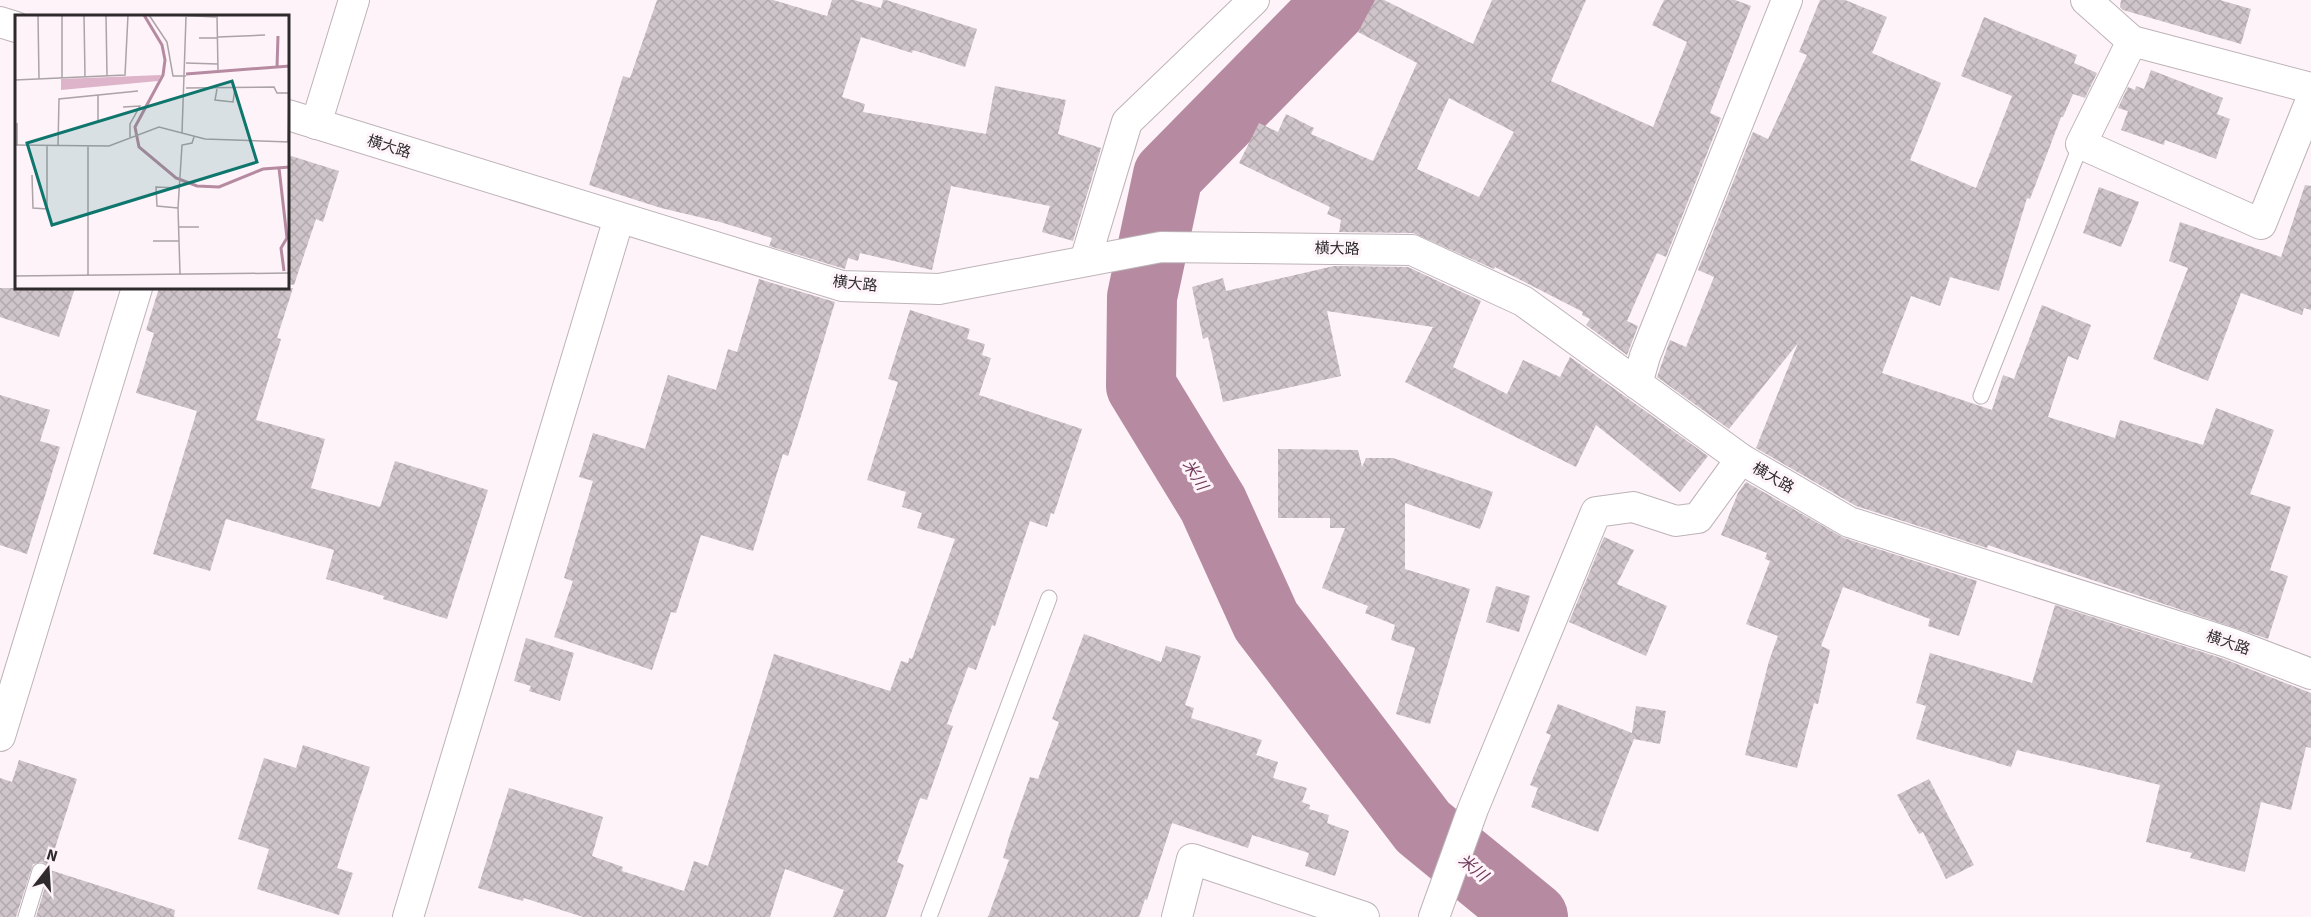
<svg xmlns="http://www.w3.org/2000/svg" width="2311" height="917" viewBox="0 0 2311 917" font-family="'Source Sans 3','Noto Sans JP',sans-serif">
  <defs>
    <pattern id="building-cross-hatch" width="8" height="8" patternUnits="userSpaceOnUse" patternTransform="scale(1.5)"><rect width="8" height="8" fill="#cec4c9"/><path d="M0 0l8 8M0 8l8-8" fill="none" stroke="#b1a9ad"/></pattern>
  </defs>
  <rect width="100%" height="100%" fill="#fdf3f8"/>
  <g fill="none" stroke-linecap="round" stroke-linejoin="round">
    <polyline stroke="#b68ba2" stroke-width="70" points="1340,0 1168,175 1142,297 1141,386 1213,504 1266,621 1423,827 1533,917"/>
  </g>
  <g fill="url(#building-cross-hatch)" fill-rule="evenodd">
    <polygon points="657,0 773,0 827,16 832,0 854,0 881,8 883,0 886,0 977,29 965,67 913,50 912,53 861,37 842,97 865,104 863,112 986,134 995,86 1066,100 1058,134 1101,148 1073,241 1042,232 1050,206 951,186 932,270 860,253 858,261 848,258 845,269 769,246 772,238 720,222 661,208 589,185 623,76 630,78"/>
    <path d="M1375,0h9l89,44 19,-44h94l-35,81 102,46 34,-85 -35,-17 12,-25h71l16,6 -41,107 11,5 -55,139 -9,-4 -30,68 11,5 -11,29 -41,-30 4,-6 -8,-4 1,-3 -88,-45 -1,2 -81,-36 -74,-1 2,-12 -14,-6 3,-7 -91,-44 20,-40 19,9 8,-18 28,14 -3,6 62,27 44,-98 -59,-31zM1449,98l65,34 -35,65 -62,-28z"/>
    <polygon points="1820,0 1845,0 1887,17 1872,53 1941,83 1910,160 1976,188 2012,96 1961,76 1984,17 2077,55 2074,63 2097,73 2085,98 2073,94 2063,117 2061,117 2030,199 2027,198 1999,291 1950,277 1940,306 1911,296 1882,373 1992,410 2003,375 2014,379 2042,305 2091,325 2078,360 2068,356 2048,417 2115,438 2120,420 2203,445 2216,408 2274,430 2250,494 2291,507 2270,570 2288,576 2268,639 1988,545 1987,548 1856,506 1756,448 1798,343 1729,429 1657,377 1670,340 1686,347 1714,277 1698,270 1753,132 1768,139 1807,55 1799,52"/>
    <polygon points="2121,0 2220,0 2251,9 2241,44 2123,10 2120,7"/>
    <polygon points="2151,70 2223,98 2217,114 2230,119 2216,159 2165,140 2164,145 2121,130 2128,111 2118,108 2128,87 2135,90 2136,86 2144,89"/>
    <polygon points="288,155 339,171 323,222 316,219 294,285 288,284"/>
    <polygon points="2305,185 2311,186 2311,310 2304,308 2302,315 2241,293 2208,381 2153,359 2188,268 2169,261 2180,222 2281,257"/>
    <polygon points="2099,187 2139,202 2121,247 2083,233"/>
    <polygon points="1334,266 1408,267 1481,301 1453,367 1507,394 1523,360 1560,377 1570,357 1708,456 1680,492 1596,425 1576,467 1405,382 1433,327 1327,311 1341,376 1223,402 1208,337 1203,339 1192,287 1223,278 1226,291"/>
    <polygon points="759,279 835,302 801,416 788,456 783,454 753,551 701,535 676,613 671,612 652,670 554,637 573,581 564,578 593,481 579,477 593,433 645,449 668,375 716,390 728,349 737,352"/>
    <polygon points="0,288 75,288 59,337 0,317"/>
    <polygon points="159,288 293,288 277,338 281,339 256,420 325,439 311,488 380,507 395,461 488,490 447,619 383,599 384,596 326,579 334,550 226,519 210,571 153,554 197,411 136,393 154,333 146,330"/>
    <polygon points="910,310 970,329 967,339 985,344 982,355 991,358 979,395 1082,429 1054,514 1051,513 1047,527 1030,521 995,626 992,625 976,670 968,667 947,724 953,726 927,800 920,798 897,862 904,865 886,917 833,917 844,890 785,869 770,917 583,917 524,898 523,901 478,888 509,788 603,817 592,856 623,867 622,871 684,891 694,861 708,866 774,654 890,691 901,661 908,663 909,658 912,659 955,539 917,528 922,513 902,507 906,492 867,480 898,382 888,379"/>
    <polygon points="0,395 50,410 40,441 60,447 27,554 0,545"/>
    <polygon points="1278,449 1358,450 1362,467 1366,458 1393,458 1493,492 1480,529 1405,503 1405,569 1470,589 1430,724 1396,714 1415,648 1391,640 1395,625 1365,613 1368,606 1322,588 1345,528 1330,528 1330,518 1278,518"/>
    <polygon points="1746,482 1844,538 1977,581 1959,636 1928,626 1930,619 1843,587 1821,646 1830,650 1818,704 1814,703 1797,768 1745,755 1769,661 1778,636 1746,624 1770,561 1765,559 1767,553 1721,535 1738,493"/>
    <polygon points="1604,537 1634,550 1617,584 1667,606 1646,656 1569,622"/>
    <polygon points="1496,586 1530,596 1519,632 1486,622"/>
    <polygon points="2055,605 2224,659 2311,693 2311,748 2306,747 2291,810 2261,802 2245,872 2190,858 2192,853 2146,842 2160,785 2017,750 2011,767 1916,739 1926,706 1916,703 1930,653 2032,683"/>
    <polygon points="1084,634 1161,662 1166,646 1201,656 1185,705 1194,708 1191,718 1262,740 1256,755 1278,762 1273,778 1307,788 1302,802 1310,805 1309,809 1329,815 1327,823 1349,831 1335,876 1305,866 1309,853 1252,835 1248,848 1172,823 1147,900 1145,899 1139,917 988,917 1009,860 1003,858 1010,834 1030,777 1038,779 1059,722 1052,719"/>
    <polygon points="526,638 574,653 560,701 529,691 531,686 514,681"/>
    <polygon points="1558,704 1632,733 1636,706 1666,711 1660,744 1634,739 1598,832 1531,807 1538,788 1530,785 1551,735 1546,733"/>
    <polygon points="303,745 370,767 337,868 353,873 339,915 257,889 269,849 238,839 264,758 296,768"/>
    <polygon points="19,760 77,779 49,867 42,862 33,864 16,917 0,917 0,778 12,782"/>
    <polygon points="1929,779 1974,865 1946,879 1923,832 1919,834 1897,795"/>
    <polygon points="50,870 175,910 174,917 36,917"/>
  </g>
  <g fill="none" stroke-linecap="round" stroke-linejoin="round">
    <g stroke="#bdb3b8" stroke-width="17">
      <g id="lane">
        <polyline points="1981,396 2081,144"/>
        <polyline points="26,917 40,871"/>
        <polyline points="929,917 1049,598"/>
      </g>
    </g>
    <g stroke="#bdb3b8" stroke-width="32">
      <g id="street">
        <polyline points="2086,0 2132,41 2311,88"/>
        <polyline points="0,22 16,27"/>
        <polyline points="2132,41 2081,144 2261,224 2311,100"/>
        <polyline points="288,115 842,286 939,289 1161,247 1412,250 1523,301 1741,459 1849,522 2230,643 2311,674"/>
        <polyline points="316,124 354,0"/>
        <polyline points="1085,261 1127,122 1254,0"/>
        <polyline points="1637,384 1645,356 1787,0"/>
        <polyline points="0,736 137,288"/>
        <polyline points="408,917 619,218"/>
        <polyline points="1177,917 1192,859 1364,917"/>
        <polyline points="1434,917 1473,809 1596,512 1633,507 1676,521 1698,518 1741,459"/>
      </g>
    </g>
    <use href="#lane" stroke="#fff" stroke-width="15"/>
    <use href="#street" stroke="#fff" stroke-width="30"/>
  </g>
  <g text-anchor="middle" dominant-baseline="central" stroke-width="6" stroke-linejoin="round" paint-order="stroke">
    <g font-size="15" fill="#2f2b2d" stroke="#fdf3f8">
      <text transform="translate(389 147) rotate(17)">横大路</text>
      <text transform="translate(1337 249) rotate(1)">横大路</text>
      <text transform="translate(855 284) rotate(6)">横大路</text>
      <text transform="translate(1773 478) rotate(30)">横大路</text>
      <text transform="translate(2228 643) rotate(19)">横大路</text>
    </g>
    <g font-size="16" font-style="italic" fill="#703859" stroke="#fdf3f8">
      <text transform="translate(1195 475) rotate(58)">米川</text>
      <text transform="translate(1473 868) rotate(39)">米川</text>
    </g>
  </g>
  <g transform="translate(15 15)">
    <rect width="274" height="274" fill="#fdf3f8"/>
    <path d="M146,60l-3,6 -97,9v-11z" fill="#deb4ca"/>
    <path fill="none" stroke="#b68ba2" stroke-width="3" d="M129,0l18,30 3,15 -2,15 -28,52 4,20 37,31 21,8 22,1 44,-18 27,-2M262,52l1,-31M171,59l104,-8M264,153l8,70 -6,10 3,23"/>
    <path fill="none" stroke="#aba3a7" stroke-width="1.5" d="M23,0l1,64M47,0v63M69,0l1,62M91,0l1,61M134,0l18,27 6,34h13M160,0l41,2M202,0l1,56M203,22l47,-2M184,23h19M171,48l32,1M0,65l110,-5 3,-60M171,73l88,-1 3,6h13M202,74l-2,11 18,2 2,-14M83,80v26M108,92l17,-1 -10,18v13M2,108v22M167,118l4,-116M273,127l1,-49M0,130l94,1 50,-19 46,12 85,3M43,131l1,-47 79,-8M73,131v130M17,160l1,33 14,1v-63M163,193l-21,-2 -1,-19 23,1M163,212h21M138,226h26M165,259l-2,-66 4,-63 10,-2 2,-6M0,261l275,-3"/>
    <path fill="#0f766e" fill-opacity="0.15" stroke="#0f766e" stroke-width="3" d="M217,66l25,81 -205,63 -25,-82z"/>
    <rect width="274" height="274" fill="none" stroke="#2f2b2d" stroke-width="3"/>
  </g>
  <g transform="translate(48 869) rotate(17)" stroke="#fdf3f8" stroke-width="4.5" paint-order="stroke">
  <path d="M0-4.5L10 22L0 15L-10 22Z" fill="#2f2b2d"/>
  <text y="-9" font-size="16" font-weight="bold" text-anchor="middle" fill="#2f2b2d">N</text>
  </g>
</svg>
